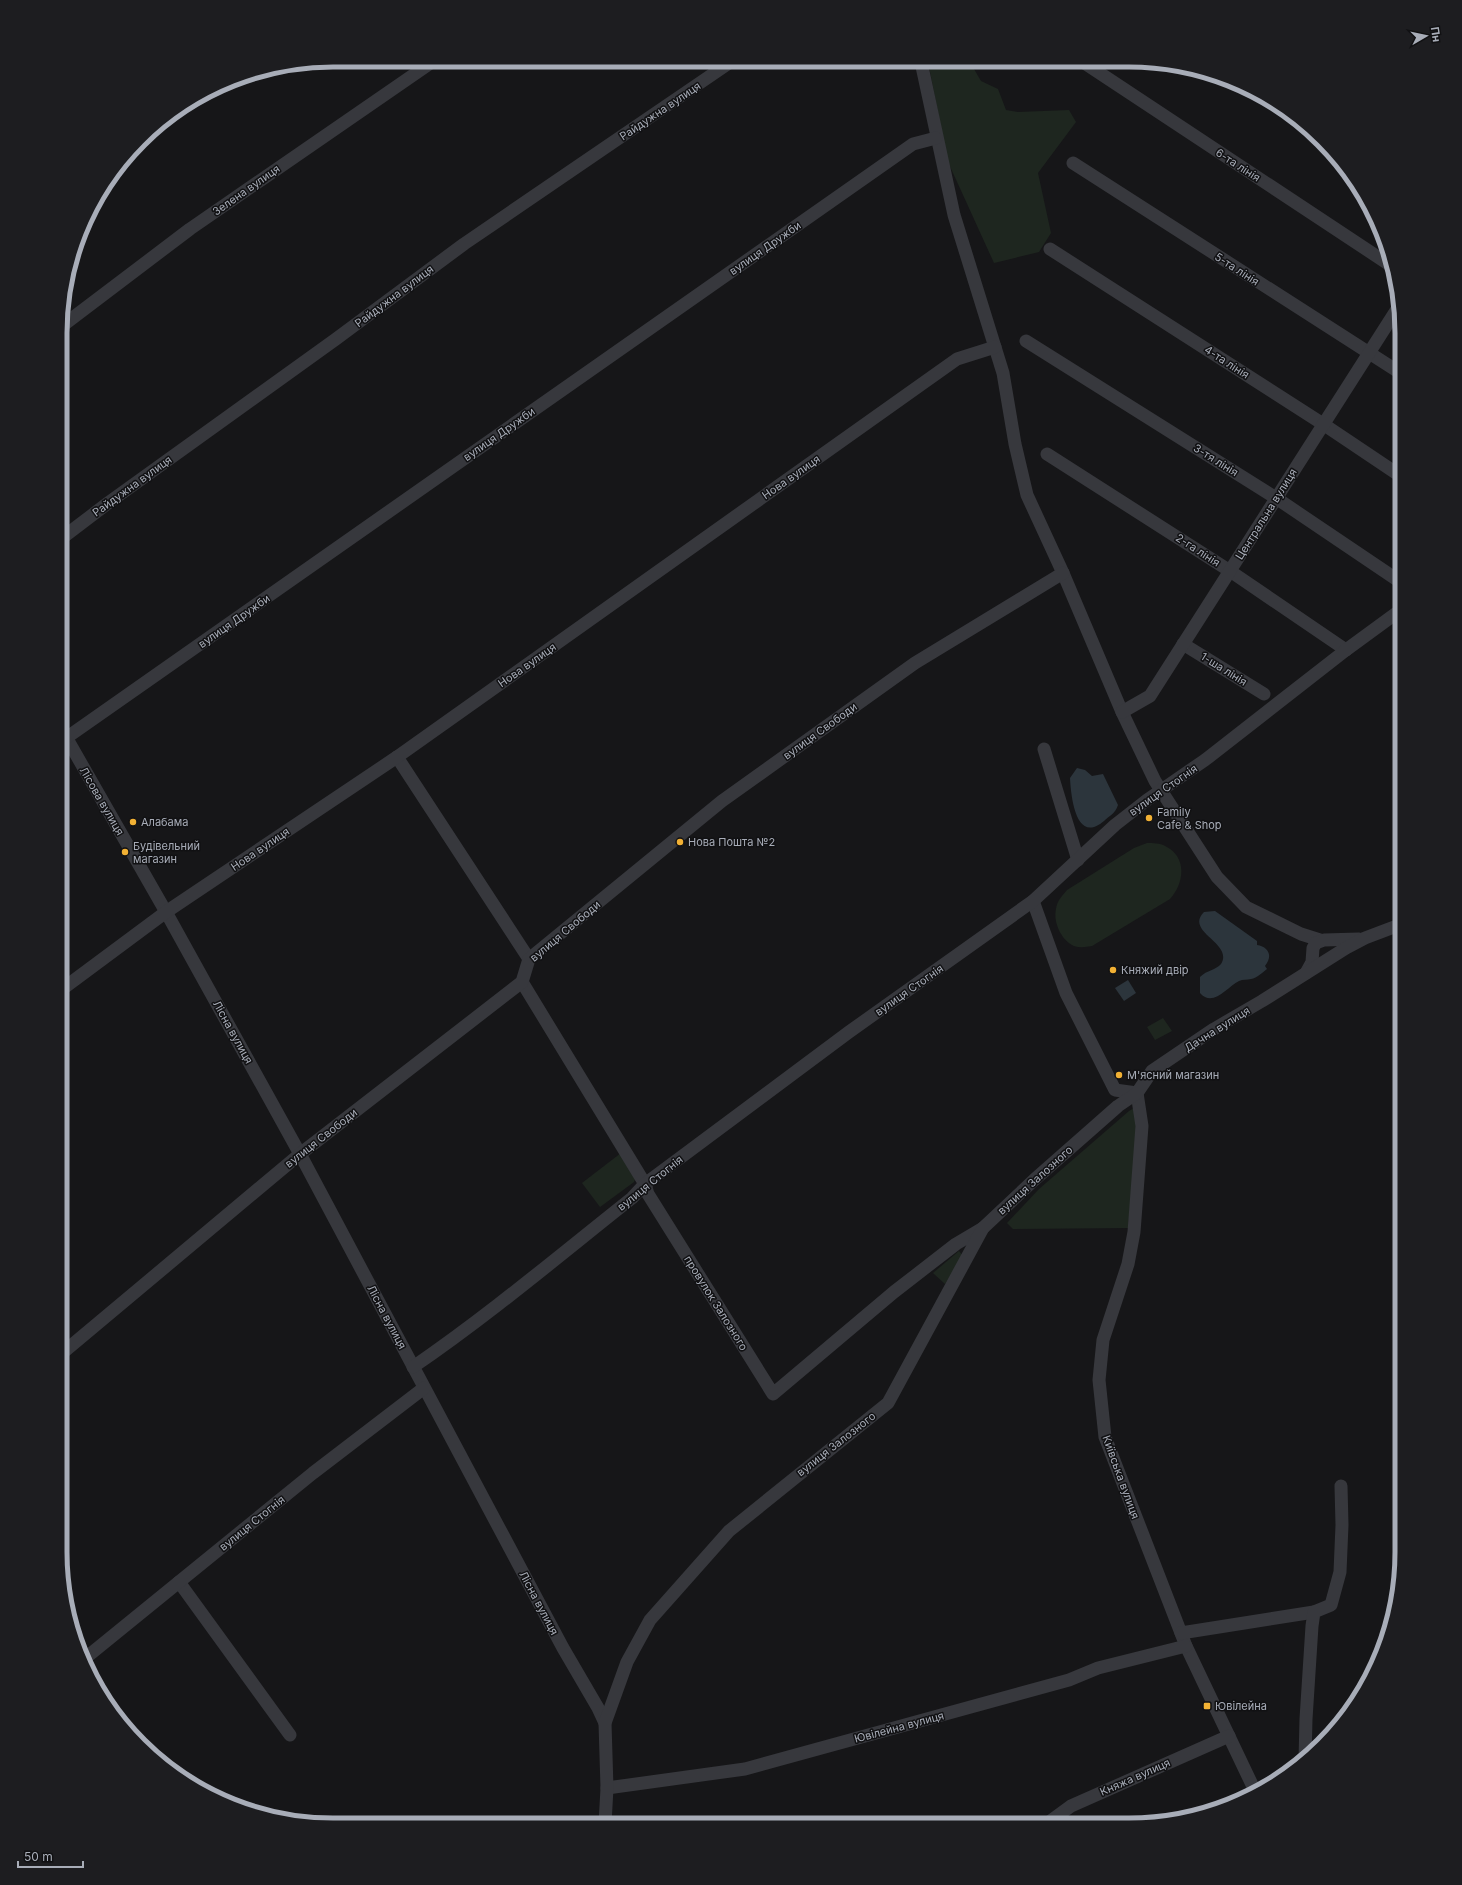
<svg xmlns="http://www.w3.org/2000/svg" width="1462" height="1885" viewBox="0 0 1462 1885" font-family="Inter,sans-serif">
  <rect width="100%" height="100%" fill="#161618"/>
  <g fill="#1e261f">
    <polygon points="928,62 978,62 974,69 981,81 998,89 1006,110 1018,112 1069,110 1076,122 1038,173 1051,233 1039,252 994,263 948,162"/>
    <path d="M1147,843c6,0 13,0 18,3 23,11 19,38 5,53l-78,47c-6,1 -12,2 -18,0 -13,-6 -21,-24 -18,-37 1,-8 6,-13 11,-19l67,-42z"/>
    <polygon points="1163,1018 1172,1031 1155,1040 1147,1027"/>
    <polygon points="1134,1108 1139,1112 1128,1228 1013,1229 1007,1223 1039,1189 1129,1111"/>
    <polygon points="621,1153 636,1176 634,1182 600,1207 582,1183"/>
    <polygon points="959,1251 963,1256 945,1284 933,1273"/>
  </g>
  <g fill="#2c353c">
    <path d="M1077,768l8,2 7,6 11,-2 15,31c-3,9 -8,10 -14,16 -28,24 -33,-24 -34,-43z"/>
    <path d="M1215,911l42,30v4c12,2 16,11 8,21l2,3c-4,3 -10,9 -16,10 -4,1 -8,0 -12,2 -12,6 -26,27 -39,12v-16c7,-7 16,-7 21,-13 13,-21 -37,-32 -17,-52z"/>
    <polygon points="1128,980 1136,993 1124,1001 1115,988"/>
  </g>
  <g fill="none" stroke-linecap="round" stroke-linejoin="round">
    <g stroke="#37383d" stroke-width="13">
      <polyline points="921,62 954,215 1003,373 1015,444 1027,495 1063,573 1122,712 1155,781 1217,877 1246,907 1301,934 1320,940"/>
      <polyline points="1083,62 1393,267"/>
      <polyline points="1073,163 1402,374"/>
      <polyline points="1050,249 1323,424 1402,477"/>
      <polyline points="62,326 190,229 435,60"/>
      <polyline points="1026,341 1276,498 1402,583"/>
      <polyline points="1047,454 1230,571 1346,650"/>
      <polyline points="62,538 108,503 336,339 464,244 732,61"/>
      <polyline points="1183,644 1264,694"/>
      <polyline points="1122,712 1150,696 1399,306"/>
      <polyline points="62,730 166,912 300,1154 563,1648 598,1708 605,1723"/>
      <polyline points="66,738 913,144 936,138"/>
      <polyline points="1044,749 1078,860"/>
      <polyline points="397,757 529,959"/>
      <polyline points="1033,901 1066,993 1115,1090 1137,1093"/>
      <polyline points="1306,973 1312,962 1313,948 1316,943 1324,940 1359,939"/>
      <polyline points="522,982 645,1184 648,1194 773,1394 894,1292 956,1244 983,1228"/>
      <polyline points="61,990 166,912 397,757 957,359 995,347"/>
      <polyline points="1137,1093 1142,1126 1134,1232 1128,1264 1103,1340 1099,1380 1105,1437 1186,1646 1256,1793"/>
      <polyline points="60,1355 300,1154 522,982 529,959 722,801 915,663 1063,573"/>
      <path d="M413,1367c76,-52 147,-112 219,-169l13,-14 204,-152 184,-131 82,-76 32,-25 58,-40 141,-110 56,-41"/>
      <polyline points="179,1582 290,1735"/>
      <polyline points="1181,1633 1314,1612"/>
      <polyline points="83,1660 313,1473 424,1388"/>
      <polyline points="1305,1760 1306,1719 1312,1626 1314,1612 1331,1605 1340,1572 1342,1525 1341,1486"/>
      <polyline points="607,1788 745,1769 1069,1680 1098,1668 1186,1646"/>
      <polyline points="605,1824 607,1788 605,1723 627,1662 650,1620 729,1531 888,1403 983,1228 1034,1180 1118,1106 1137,1093 1152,1071 1214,1029 1262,1001 1346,948 1365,938 1402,924"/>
      <polyline points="1045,1825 1071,1806 1229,1736"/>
    </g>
  </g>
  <g fill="#f2b134" stroke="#111113" stroke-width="1.5">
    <circle cx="1149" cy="818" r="4"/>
    <circle cx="133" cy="822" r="4"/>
    <circle cx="680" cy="842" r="4"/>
    <circle cx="125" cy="852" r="4"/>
    <circle cx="1113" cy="970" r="4"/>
    <circle cx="1119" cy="1075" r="4"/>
    <rect x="1203" y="1702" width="8" height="8" rx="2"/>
  </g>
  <g text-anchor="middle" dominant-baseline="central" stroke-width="3" stroke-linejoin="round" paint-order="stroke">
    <g font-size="11" fill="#a8adb8" stroke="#111113">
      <text transform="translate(660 111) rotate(-34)">Райдужна вулиця</text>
      <text transform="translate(1238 165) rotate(33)">6-та лінія</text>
      <text transform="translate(246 190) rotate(-35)">Зелена вулиця</text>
      <text transform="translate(765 248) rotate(-35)">вулиця Дружби</text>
      <text transform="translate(1237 269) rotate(33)">5-та лінія</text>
      <text transform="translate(394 296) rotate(-37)">Райдужна вулиця</text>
      <text transform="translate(1227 362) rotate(33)">4-та лінія</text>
      <text transform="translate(499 434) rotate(-35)">вулиця Дружби</text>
      <text transform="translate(1216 460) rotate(32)">3-тя лінія</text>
      <text transform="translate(791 477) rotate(-35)">Нова вулиця</text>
      <text transform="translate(132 486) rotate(-36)">Райдужна вулиця</text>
      <text transform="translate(1266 514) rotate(-58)">Центральна вулиця</text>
      <text transform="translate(1198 550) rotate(33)">2-га лінія</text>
      <text transform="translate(234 621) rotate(-35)">вулиця Дружби</text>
      <text transform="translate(527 665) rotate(-35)">Нова вулиця</text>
      <text transform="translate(1224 669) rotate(32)">1-ша лінія</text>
      <text transform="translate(820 731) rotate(-36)">вулиця Свободи</text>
      <text transform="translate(1163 790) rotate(-35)">вулиця Стогнія</text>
      <text transform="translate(102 801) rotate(60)">Лісова вулиця</text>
      <text transform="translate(260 849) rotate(-34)">Нова вулиця</text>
      <text transform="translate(565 931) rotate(-40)">вулиця Свободи</text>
      <text transform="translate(909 990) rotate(-35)">вулиця Стогнія</text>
      <text transform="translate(1217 1029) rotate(-32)">Дачна вулиця</text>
      <text transform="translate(233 1032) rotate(61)">Лісна вулиця</text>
      <text transform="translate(321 1138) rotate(-38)">вулиця Свободи</text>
      <text transform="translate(1035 1180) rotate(-42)">вулиця Залозного</text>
      <text transform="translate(650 1183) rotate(-39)">вулиця Стогнія</text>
      <text transform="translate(716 1303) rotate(58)">провулок Залозного</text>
      <text transform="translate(387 1317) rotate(62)">Лісна вулиця</text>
      <text transform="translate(836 1444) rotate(-38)">вулиця Залозного</text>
      <text transform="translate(1121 1477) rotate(70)">Київська вулиця</text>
      <text transform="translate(252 1523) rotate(-39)">вулиця Стогнія</text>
      <text transform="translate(539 1603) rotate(62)">Лісна вулиця</text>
      <text transform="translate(899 1727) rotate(-15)">Ювілейна вулиця</text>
      <text transform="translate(1135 1777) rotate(-24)">Княжа вулиця</text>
    </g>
    <g font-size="11" fill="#a8adb8" stroke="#111113" text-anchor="start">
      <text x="1157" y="812">Family<tspan x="1157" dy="13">Cafe &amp; Shop</tspan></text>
      <text x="141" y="822">Алабама</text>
      <text x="688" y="842">Нова Пошта №2</text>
      <text x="133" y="846">Будівельний<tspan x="133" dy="13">магазин</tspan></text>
      <text x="1121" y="970">Княжий двір</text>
      <text x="1127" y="1075">М'ясний магазин</text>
      <text x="1215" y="1706">Ювілейна</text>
    </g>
  </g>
  <path d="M0 0H1462V1885H0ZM333 67H1129A266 266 0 0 1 1395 333V1552A266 266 0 0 1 1129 1818H333A266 266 0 0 1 67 1552V333A266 266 0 0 1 333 67Z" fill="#1d1d20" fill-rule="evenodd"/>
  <path fill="none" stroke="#a8adb8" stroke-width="5" d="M333 67H1129A266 266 0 0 1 1395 333V1552A266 266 0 0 1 1129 1818H333A266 266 0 0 1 67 1552V333A266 266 0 0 1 333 67Z"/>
  <g transform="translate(1426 36) rotate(81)" stroke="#111113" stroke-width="3" paint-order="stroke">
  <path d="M0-3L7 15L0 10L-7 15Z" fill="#a8adb8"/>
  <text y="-6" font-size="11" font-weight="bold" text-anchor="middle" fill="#a8adb8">Пн</text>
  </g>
  <path d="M18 1861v6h65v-6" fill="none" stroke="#a8adb8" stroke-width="2"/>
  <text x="24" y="1861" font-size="12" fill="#a8adb8" stroke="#111113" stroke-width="3" paint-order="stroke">50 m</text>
</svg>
